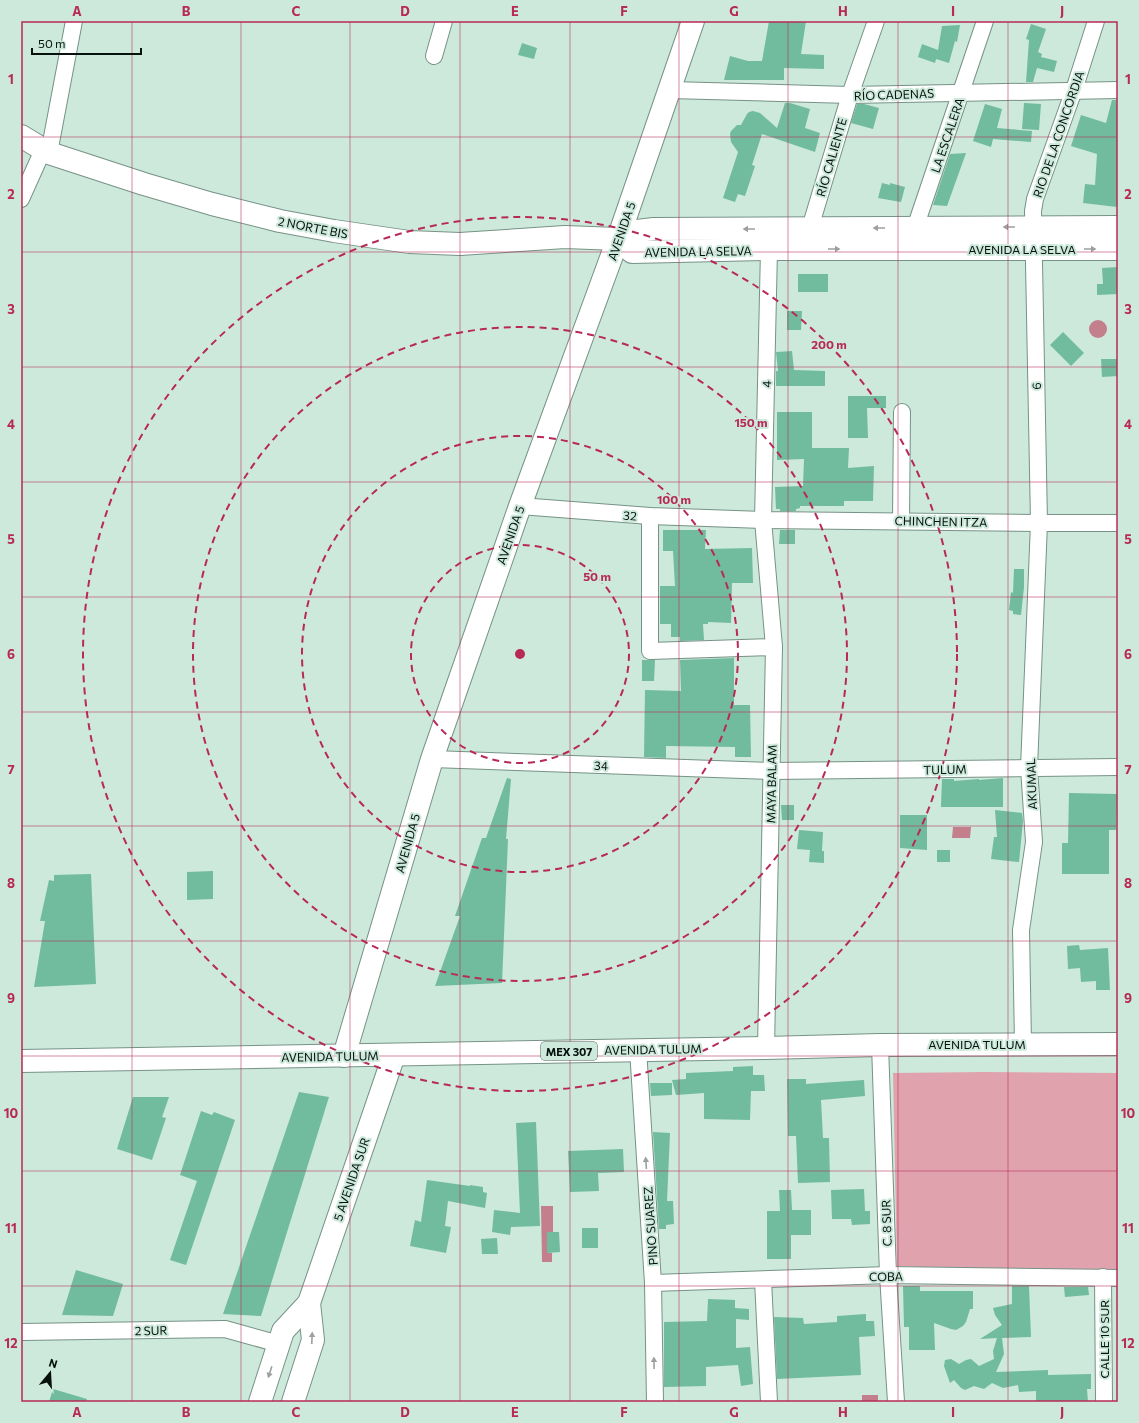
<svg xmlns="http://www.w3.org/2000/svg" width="1139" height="1423" viewBox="0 0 1139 1423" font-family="Commissioner,sans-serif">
  <rect width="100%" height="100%" fill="#cce9dc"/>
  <polygon fill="#e0a3ae" points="984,1072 1118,1073 1118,1275 897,1266 893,1073"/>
  <g fill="#c37f8c">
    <circle cx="1098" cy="329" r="9"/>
    <polygon points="953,827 971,827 970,838 952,838"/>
    <polygon points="541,1206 553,1206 553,1232 547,1233 547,1253 552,1253 552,1262 542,1262"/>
    <rect x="862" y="1395" width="16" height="7"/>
  </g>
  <g fill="#71bb9e">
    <polygon points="769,21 806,21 801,54 824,55 824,69 784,68 784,80 724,80 730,56 748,61 762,61"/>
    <polygon points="1031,24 1046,29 1038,52 1042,54 1041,57 1057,61 1054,72 1037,68 1033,82 1026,82 1029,40 1026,39"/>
    <polygon points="960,25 957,42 955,41 949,63 936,59 935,63 918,57 922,44 938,50 942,26"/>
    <polygon points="522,43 537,48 534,59 518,55"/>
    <polygon points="1112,100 1118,100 1117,207 1083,203 1085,184 1095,185 1097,154 1071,146 1081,115 1106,123"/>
    <polygon points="785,103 790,103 810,109 805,128 820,133 815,152 762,134 752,165 755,166 745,196 738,194 735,202 723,198 738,152 731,142 730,134 731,131 737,125 741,125 747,114 749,112 753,111 760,113 777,128"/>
    <polygon points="1024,103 1041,104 1039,130 1022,129"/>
    <polygon points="857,104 864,104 879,108 873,129 851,123"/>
    <polygon points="985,104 1002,109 997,128 1032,131 1031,142 993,139 991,147 973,141"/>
    <polygon points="966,153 947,206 933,205 950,154"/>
    <polygon points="882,183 890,185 890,183 905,187 901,202 878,198"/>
    <polygon points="1118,267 1118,294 1097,295 1097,284 1103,284 1102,268"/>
    <rect x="798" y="274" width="30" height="18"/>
    <polygon points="787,311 802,311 801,330 787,330"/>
    <polygon points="1063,332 1084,353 1071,366 1050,345"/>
    <polygon points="792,351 794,370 825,371 825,386 776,386 776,371 778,371 776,352"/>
    <polygon points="1101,359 1118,359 1118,376 1102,377"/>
    <polygon points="848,396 886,396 886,408 867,408 868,438 848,438"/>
    <polygon points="777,412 812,412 812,448 849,448 848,468 874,466 873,501 844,501 844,506 800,506 800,508 796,509 796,511 780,511 780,509 776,509 775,487 803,486 804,459 777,460"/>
    <polygon points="663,530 706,530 705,549 752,548 753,583 732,583 731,623 708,622 708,624 703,624 704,640 680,641 680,637 671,637 671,624 660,624 660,586 675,586 673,551 663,551"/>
    <polygon points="780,530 795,530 795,544 779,544"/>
    <polygon points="1014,569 1024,569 1024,587 1021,615 1013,614 1013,611 1009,610 1011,592 1013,593"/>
    <polygon points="734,658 734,705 750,705 751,757 735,757 735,747 666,746 666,758 644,757 645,690 681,691 680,660"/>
    <polygon points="642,660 655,660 654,681 642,681"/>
    <polygon points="507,778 511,779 506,839 508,839 502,983 435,986 460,916 455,916 482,838 486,838"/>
    <polygon points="1003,778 1003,807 941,807 942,779 954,779 954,781 979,779 979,780"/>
    <polygon points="1069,793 1117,794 1116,830 1109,830 1109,874 1062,874 1062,843 1068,843"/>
    <polygon points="781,805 794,805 794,820 782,820"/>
    <polygon points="995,810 1022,813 1023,821 1019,862 991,859 994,837 997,837"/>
    <polygon points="900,815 927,815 927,850 900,848"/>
    <polygon points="799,830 823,832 822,851 824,851 824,863 809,862 810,850 797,849"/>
    <rect x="937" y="850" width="13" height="12"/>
    <polygon points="213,871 213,899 187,900 187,872"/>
    <polygon points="91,874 96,984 34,987 45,921 40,921 49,880 54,881 54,875"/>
    <polygon points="1079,945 1080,950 1108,948 1110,990 1096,990 1096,981 1081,982 1080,968 1068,969 1067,946"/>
    <polygon points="753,1066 753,1075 764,1075 765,1091 751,1091 750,1120 704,1119 704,1093 676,1095 672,1080 686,1079 686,1073 733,1071 733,1067"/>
    <polygon points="787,1079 806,1079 806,1084 864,1080 865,1096 821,1100 823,1138 829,1138 830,1182 798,1183 796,1136 788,1136"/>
    <polygon points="650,1083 672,1083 672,1095 651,1096"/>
    <polygon points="299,1092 329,1097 261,1316 223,1314"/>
    <polygon points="133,1097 169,1097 162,1117 166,1118 152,1160 117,1149"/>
    <polygon points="201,1111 212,1115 214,1112 235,1120 186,1265 170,1260 197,1181 180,1175"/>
    <polygon points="536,1122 540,1226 511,1227 510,1235 492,1232 494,1210 520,1213 516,1123"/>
    <polygon points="653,1132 670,1133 667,1201 673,1201 674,1224 666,1225 666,1229 659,1229"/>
    <polygon points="623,1149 624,1172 598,1173 599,1191 570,1192 568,1151"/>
    <polygon points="427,1180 470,1186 470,1185 483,1187 483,1192 487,1193 485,1208 448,1201 445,1226 451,1227 446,1253 410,1246 415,1220 421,1222"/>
    <polygon points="864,1189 865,1211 870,1211 870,1224 852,1225 851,1219 832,1219 831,1190"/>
    <polygon points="779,1190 791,1190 792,1210 811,1210 811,1235 791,1235 791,1259 767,1259 767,1211 780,1211"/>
    <rect x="582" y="1228" width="16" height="20"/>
    <polygon points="547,1232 559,1232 560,1252 547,1253"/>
    <polygon points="497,1238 498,1254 482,1254 481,1239"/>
    <polygon points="76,1270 123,1284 113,1316 62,1315"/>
    <polygon points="903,1286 920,1286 920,1291 973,1291 973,1309 970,1309 966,1322 963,1326 956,1330 951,1329 934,1323 935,1350 909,1350 909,1327 904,1327"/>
    <polygon points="1012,1286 1029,1286 1031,1337 1002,1338 1004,1354 996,1372 1048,1370 1048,1375 1091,1374 1091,1389 1087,1389 1088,1402 1036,1402 1036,1391 1019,1392 1018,1385 1003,1388 992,1383 984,1389 974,1386 965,1390 961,1388 954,1380 950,1383 944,1366 945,1360 951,1359 959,1364 966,1360 971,1359 979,1366 994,1359 993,1351 997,1338 980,1339 1002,1325 995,1315 993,1308 1012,1304"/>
    <polygon points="1064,1287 1088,1287 1089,1295 1065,1297"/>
    <polygon points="708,1299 735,1300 735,1308 749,1309 749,1320 736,1319 736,1348 750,1347 753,1384 741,1386 738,1365 706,1367 706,1386 664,1387 664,1322 707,1321"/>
    <polygon points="866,1314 866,1321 874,1321 875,1336 859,1337 861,1375 777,1379 774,1317 803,1318 804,1324 837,1322 837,1316"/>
    <polygon points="53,1389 87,1399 86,1402 49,1402"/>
  </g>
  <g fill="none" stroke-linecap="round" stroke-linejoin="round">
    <g stroke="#779286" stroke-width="18">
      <g id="street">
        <polyline points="434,56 444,21"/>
        <polyline points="670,90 850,95 1118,90"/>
        <polyline points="49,153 74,21"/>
        <polyline points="21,199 43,150"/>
        <polyline points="810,238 810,228 850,95 876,21"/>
        <polyline points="915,238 915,228 985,21"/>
        <polyline points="520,506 650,516 763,520 1039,523 1118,523"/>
        <polyline points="650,516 650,651 774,647"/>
        <polyline points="901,521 902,412"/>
        <polyline points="432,759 771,771 1118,767"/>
        <polyline points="1023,1044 1021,930 1034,842 1029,768 1039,523 1033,211 1035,199 1074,90 1096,21"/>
        <polyline points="880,1045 888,1275 896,1402"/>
        <polyline points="766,1048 774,647 763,520 769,249"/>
        <polyline points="638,1049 653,1283 655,1402"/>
        <polyline points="1103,1277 1104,1402"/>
        <polyline points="763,1280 769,1402"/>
        <polyline points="653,1283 888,1275 1118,1278"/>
        <polyline points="21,1332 225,1329 279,1344"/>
      </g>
    </g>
    <g stroke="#779286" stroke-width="24">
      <g id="secondary">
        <polyline points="21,136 49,153 144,184 212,204 280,221 334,231 409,242 460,244 565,237 618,239 637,231 654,229 1118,227"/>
        <polyline points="618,239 632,252 769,249 1118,249"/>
        <polyline points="344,1056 432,759 520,506 618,239 693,21"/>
        <polyline points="260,1402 283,1331 309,1303 394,1055"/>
        <polyline points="293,1402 313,1340 309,1303"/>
      </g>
    </g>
    <g stroke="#779286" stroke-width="24">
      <polyline id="highway" points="21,1061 766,1048 880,1045 1118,1044"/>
    </g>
    <use href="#street" stroke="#fff" stroke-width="16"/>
    <use href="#secondary" stroke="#fff" stroke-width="22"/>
    <use href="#highway" stroke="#fff" stroke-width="22"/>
  </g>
  <defs><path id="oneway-solid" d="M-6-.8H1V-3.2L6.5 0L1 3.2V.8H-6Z"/></defs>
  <g fill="#9ca09e">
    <use href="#oneway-solid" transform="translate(1009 227) rotate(180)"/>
    <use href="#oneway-solid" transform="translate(879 228) rotate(180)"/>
    <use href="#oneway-solid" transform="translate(749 229) rotate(180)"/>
    <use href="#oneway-solid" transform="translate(834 249)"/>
    <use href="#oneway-solid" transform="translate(1090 249)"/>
    <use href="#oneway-solid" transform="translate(646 1163) rotate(-94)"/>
    <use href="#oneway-solid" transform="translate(312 1338) rotate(-88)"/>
    <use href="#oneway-solid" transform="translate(654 1363) rotate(-91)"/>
    <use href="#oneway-solid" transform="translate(270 1372) rotate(108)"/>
  </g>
  <path fill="none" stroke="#b82957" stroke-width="1" stroke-opacity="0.55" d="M132,21v1381M241,21v1381M350,21v1381M460,21v1381M570,21v1381M679,21v1381M788,21v1381M898,21v1381M1008,21v1381M21,137h1097M21,252h1097M21,367h1097M21,482h1097M21,597h1097M21,712h1097M21,826h1097M21,941h1097M21,1056h1097M21,1171h1097M21,1286h1097"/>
  <g fill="none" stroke="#b82957" stroke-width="2" stroke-dasharray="7 5">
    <circle cx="520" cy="654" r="109"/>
    <circle cx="520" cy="654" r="218"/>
    <circle cx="520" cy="654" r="327"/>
    <circle cx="520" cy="654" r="437"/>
  </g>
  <g text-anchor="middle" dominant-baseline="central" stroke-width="4" stroke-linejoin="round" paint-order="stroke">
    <rect fill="#cce9dc" stroke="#42524b" stroke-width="1" x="541" y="1042" width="56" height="18" rx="3"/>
    <g font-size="11" font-weight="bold" fill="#07110d">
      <text x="569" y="1051">MEX 307</text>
    </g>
    <g font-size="12" fill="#07110d" stroke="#cce9dc">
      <text transform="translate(894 94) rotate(-2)">RÍO CADENAS</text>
      <text transform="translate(1058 134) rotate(-71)">RIO DE LA CONCORDIA</text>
      <text transform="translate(947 135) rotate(-71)">LA ESCALERA</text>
      <text transform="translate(831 157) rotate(-74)">RÍO CALIENTE</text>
      <text transform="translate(313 227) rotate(11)">2 NORTE BIS</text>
      <text transform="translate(621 231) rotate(-71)">AVENIDA 5</text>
      <text x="1022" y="249">AVENIDA LA SELVA</text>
      <text transform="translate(698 251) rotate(-1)">AVENIDA LA SELVA</text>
      <text transform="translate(766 384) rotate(-89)">4</text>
      <text transform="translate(1036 386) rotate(-91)">6</text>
      <text transform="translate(630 515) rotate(5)">32</text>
      <text transform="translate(941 521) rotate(1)">CHINCHEN ITZA</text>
      <text transform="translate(510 535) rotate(-71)">AVENIDA 5</text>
      <text transform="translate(601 765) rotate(2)">34</text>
      <text transform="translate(945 769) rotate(-1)">TULUM</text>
      <text transform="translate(771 784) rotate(-89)">MAYA BALAM</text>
      <text transform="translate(1031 784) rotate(-92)">AKUMAL</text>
      <text transform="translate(407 843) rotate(-74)">AVENIDA 5</text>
      <text x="977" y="1044">AVENIDA TULUM</text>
      <text transform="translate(653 1049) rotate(-1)">AVENIDA TULUM</text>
      <text transform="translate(330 1056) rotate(-1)">AVENIDA TULUM</text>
      <text transform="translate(351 1179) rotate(-71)">5 AVENIDA SUR</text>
      <text transform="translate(886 1223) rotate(-92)">C. 8 SUR</text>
      <text transform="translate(650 1226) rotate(-94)">PINO SUAREZ</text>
      <text transform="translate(886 1276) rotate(-1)">COBA</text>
      <text transform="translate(151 1330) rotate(-1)">2 SUR</text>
      <text transform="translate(1104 1339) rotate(-90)">CALLE 10 SUR</text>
    </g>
  </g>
  <circle cx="520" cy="654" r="6" fill="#b82957" stroke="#cce9dc" stroke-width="2"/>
  <g font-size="12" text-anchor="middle" font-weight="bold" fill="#b82957" stroke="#cce9dc" stroke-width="4" stroke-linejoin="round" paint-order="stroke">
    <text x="829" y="349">200 m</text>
    <text x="751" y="427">150 m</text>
    <text x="674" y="504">100 m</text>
    <text x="597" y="581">50 m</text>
  </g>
  <rect width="1139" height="1423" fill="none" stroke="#cce9dc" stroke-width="44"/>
  <g transform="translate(50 1373) rotate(18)" stroke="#cce9dc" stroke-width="3" paint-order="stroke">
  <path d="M0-3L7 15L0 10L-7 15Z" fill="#07110d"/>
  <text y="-6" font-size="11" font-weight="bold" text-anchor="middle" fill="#07110d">N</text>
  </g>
  <path d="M32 48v6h109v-6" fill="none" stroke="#07110d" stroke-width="2"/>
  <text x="38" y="48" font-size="12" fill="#07110d" stroke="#cce9dc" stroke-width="3" paint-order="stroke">50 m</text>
  <rect x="22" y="22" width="1095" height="1379" fill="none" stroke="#b82957" stroke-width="1.5"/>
  <g font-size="13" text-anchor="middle" font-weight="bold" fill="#b82957">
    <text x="77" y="16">A</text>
    <text x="186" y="16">B</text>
    <text x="296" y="16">C</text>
    <text x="405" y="16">D</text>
    <text x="515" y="16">E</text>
    <text x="624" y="16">F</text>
    <text x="734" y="16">G</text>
    <text x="843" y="16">H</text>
    <text x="953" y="16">I</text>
    <text x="1062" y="16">J</text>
    <text x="11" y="84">1</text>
    <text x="1128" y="84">1</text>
    <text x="11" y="199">2</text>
    <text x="1128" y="199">2</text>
    <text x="11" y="314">3</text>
    <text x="1128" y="314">3</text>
    <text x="11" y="429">4</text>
    <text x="1128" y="429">4</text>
    <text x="11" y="544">5</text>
    <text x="1128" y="544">5</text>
    <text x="11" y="659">6</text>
    <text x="1128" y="659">6</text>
    <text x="11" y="774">7</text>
    <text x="1128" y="774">7</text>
    <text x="11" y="888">8</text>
    <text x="1128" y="888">8</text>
    <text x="11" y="1003">9</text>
    <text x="1128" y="1003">9</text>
    <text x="11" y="1118">10</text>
    <text x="1128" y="1118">10</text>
    <text x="11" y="1233">11</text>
    <text x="1128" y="1233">11</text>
    <text x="11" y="1348">12</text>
    <text x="1128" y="1348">12</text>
    <text x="77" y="1417">A</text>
    <text x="186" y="1417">B</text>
    <text x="296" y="1417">C</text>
    <text x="405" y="1417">D</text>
    <text x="515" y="1417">E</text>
    <text x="624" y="1417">F</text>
    <text x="734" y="1417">G</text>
    <text x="843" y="1417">H</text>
    <text x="953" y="1417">I</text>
    <text x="1062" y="1417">J</text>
  </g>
</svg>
